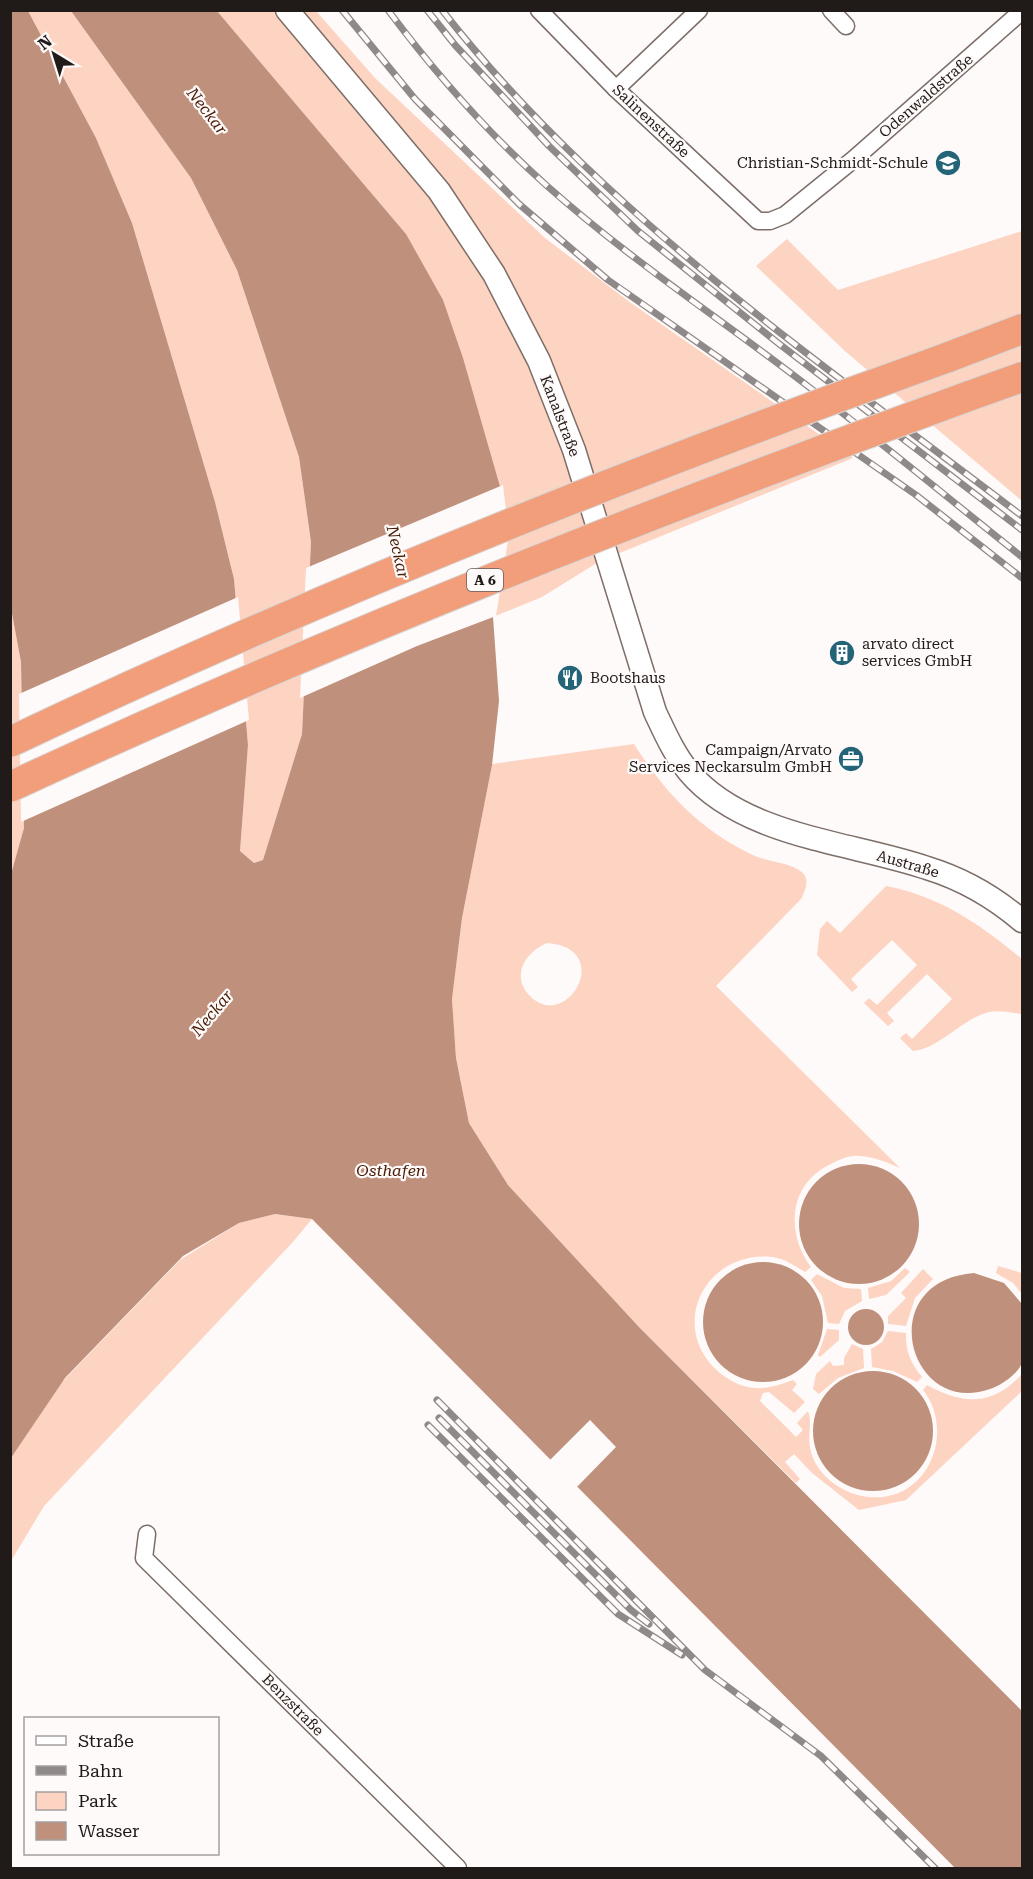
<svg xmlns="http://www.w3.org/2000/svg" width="1033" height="1879" viewBox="0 0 1033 1879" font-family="'Roboto Serif',serif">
  <rect width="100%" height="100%" fill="#fefaf9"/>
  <g fill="#fdd3c2" fill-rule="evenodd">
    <polygon points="28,11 71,11 191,178 237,270 299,457 311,542 302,734 263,860 254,863 240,851 248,745 234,579 215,502 132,223 96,138"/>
    <polygon points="217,11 316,11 375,78 545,238 631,303 853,458 600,561 542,597 493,617 406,234"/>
    <polygon points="1022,231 1022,501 846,352 756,266 787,239 838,290"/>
    <polygon points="10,603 21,662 24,828 11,878"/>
    <path d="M634,744c31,49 67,87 121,112 13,6 43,7 50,20 4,8 -1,15 -3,22l-86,88 184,182c-13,-6 -26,-11 -40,-12 -12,-1 -21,4 -31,9 -41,20 -43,69 -18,102l-6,5c-10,-6 -21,-14 -33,-15 -70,-7 -107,76 -48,119 24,17 43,14 69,4l4,4 -5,6 13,12 -11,11 -25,-21 -6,1 -3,8 36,36 7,-7 -6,-7 11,-12c6,15 -5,30 8,53 17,29 58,43 89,26 35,-20 42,-71 18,-100l4,-5c36,20 66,21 95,-11v17l-116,109 -47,10 -47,-37 -18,-19 -9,8 15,17 -4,4 -158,-157 -130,-141 -39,-62 -13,-65 -4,-59 10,-81 30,-154zM547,943c70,5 18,93 -19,51 -17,-20 -1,-43 19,-51z"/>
    <path d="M886,886c54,10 95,39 136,73v55c-9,-1 -24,-4 -33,-2 -28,7 -48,36 -76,39l-13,-13 6,-5 6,6 40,-40 -25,-25 -40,39 7,8 -6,5 -24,-23 5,-5 8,7 40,-40 -25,-25 -41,39 7,8 -6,5 -35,-37 3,-26 7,-8 13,12z"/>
    <polygon points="275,1214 312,1219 292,1243 44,1506 11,1561 11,1458 62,1382 180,1260 239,1223"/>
    <polygon points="998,1266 1022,1273 1022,1294 1013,1283 996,1273"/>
    <polygon points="905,1268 910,1272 886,1295 869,1299 868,1288 891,1281"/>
    <polygon points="923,1269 933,1279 915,1298 906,1326 888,1324 888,1316 906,1298 901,1293"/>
    <polygon points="817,1274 844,1288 861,1289 862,1301 845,1311 839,1324 828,1323 822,1296 811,1280"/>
    <polygon points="827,1329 839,1330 839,1340 820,1357 818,1355"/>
    <path d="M888,1331l18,2c-1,17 5,31 16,44l-5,5 -24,-11 -21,-4 -1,-18 11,-7z"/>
    <polygon points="852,1344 863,1349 864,1368 838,1378 819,1394 813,1389 816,1374 830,1361 833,1366 844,1365 844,1358"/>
  </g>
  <g fill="#bf907c">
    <polygon points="11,11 28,11 96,138 132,223 215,502 234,579 248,745 240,851 254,863 263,860 302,734 311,542 299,457 237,270 191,178 71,11 217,11 406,234 443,300 463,358 501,490 506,534 493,617 499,701 492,765 462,918 452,999 456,1058 469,1123 508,1185 638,1326 1022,1711 1022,1868 955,1868 312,1219 275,1214 239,1223 183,1256 65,1378 11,1458 10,878 24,828 21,662 10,603"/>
    <circle cx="859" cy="1224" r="60"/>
    <circle cx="763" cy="1322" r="60"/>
    <path d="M974,1273l30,10 18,21c1,14 5,47 0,59 -5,12 -21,22 -32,26 -82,29 -118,-108 -16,-116z"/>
    <circle cx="866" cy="1327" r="18"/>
    <circle cx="873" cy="1431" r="60"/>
  </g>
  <g fill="#fefaf9">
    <polygon points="503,485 509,534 496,616 417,646 300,698 306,568"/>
    <polygon points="238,597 249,720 21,822 19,694"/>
    <polygon points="590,1420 616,1447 575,1489 548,1462"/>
  </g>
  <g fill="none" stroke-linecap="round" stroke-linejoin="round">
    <g stroke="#7d6e68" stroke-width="19">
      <g id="minor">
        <polyline points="539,10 616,89 758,221 770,221 785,215 854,159 1022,11"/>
        <polyline points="831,10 846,26"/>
        <polyline points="616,89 699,10"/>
        <polyline points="147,1534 144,1558 458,1868"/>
      </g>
    </g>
    <g stroke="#7d6e68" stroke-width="25">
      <path id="secondary" d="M287,10l152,181 55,83 45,87 35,89 81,262c10,21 19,42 34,60 55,65 162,70 238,96 36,11 67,29 95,53"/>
    </g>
    <g stroke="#d7d6d5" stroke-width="32">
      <g id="motorway">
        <polyline points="946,358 1022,329"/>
        <polyline points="969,396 1022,377"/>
      </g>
    </g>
    <use href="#minor" stroke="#fff" stroke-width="16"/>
    <use href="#secondary" stroke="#fff" stroke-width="22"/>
    <use href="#motorway" stroke="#f29e7b" stroke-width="30"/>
    <g stroke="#8f8a89" stroke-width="7">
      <g id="rail">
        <polyline points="342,10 415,99 519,204 608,280 916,495 1022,578"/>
        <path d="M388,10c47,63 100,123 158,175 75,67 158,123 238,183 81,61 159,126 238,189"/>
        <polyline points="427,10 455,45 549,146 638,231 778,343 1022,530"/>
        <path d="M442,10c158,202 378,352 580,506"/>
        <polyline points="437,1400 705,1670 821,1756 935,1868"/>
        <polyline points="439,1418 631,1610 649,1624"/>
        <polyline points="428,1425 618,1614 682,1655"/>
      </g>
    </g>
    <use href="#rail" stroke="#fefaf9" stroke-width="4.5" stroke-dasharray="14" stroke-linecap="butt"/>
    <g stroke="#d7d6d5" stroke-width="32" stroke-linecap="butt">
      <g id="motorway-bridge">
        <path d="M10,742c305,-145 619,-270 936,-384"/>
        <path d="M10,787c314,-146 635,-273 959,-391"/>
      </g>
    </g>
    <use href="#motorway-bridge" stroke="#f29e7b" stroke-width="30"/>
  </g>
  <defs>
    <g id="school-disc" transform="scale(1.35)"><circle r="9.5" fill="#246479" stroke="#fefaf9"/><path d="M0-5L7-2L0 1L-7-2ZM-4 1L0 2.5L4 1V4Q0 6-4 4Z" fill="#fff"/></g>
    <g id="building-disc" transform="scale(1.35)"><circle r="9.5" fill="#246479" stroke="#fefaf9"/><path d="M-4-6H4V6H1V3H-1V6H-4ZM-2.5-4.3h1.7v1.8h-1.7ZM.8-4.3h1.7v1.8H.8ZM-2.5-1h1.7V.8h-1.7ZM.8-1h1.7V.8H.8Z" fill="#fff"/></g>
    <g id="restaurant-disc" transform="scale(1.35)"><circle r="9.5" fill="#246479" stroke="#fefaf9"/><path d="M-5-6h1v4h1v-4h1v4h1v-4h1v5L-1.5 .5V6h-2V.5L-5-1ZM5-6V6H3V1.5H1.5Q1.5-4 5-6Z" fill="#fff"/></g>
    <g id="office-disc" transform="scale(1.35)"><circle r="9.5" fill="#246479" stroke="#fefaf9"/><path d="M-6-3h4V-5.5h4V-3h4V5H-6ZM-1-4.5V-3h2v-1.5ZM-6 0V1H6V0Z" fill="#fff"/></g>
  </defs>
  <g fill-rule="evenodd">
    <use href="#school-disc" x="948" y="163"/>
    <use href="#building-disc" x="842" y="653"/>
    <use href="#restaurant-disc" x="570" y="678"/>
    <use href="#office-disc" x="851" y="759"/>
  </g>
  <g text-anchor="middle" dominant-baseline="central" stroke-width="4.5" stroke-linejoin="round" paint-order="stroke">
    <rect fill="#fefaf9" stroke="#635d5c" stroke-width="1.5" x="467" y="569" width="36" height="22" rx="4.5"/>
    <g font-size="14" font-weight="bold" fill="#201a18">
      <text x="485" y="580">A 6</text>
    </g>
    <g font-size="15" fill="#201a18" stroke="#fefaf9">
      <text transform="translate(926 96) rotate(-41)">Odenwaldstraße</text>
      <text transform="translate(651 121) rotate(43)">Salinenstraße</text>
      <text transform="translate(560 416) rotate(69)">Kanalstraße</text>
      <text transform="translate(908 864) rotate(16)">Austraße</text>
      <text transform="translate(293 1705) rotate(45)">Benzstraße</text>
    </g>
    <g font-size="15" fill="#201a18" stroke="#fefaf9" text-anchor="end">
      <text x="928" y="163">Christian-Schmidt-Schule</text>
      <text x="862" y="644" text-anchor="start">arvato direct<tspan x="862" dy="17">services GmbH</tspan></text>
      <text x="590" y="678" text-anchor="start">Bootshaus</text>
      <text x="832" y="750">Campaign/Arvato<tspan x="832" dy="17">Services Neckarsulm GmbH</tspan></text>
    </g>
    <g font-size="16" font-style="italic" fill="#481b06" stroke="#fefaf9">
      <text transform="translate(207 111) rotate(52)">Neckar</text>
      <text transform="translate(398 552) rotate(77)">Neckar</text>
      <text transform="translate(212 1013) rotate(-50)">Neckar</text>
      <text x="391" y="1170">Osthafen</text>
    </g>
  </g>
  <rect width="1033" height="1879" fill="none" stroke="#201a18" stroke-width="24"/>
  <rect x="24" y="1717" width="195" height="138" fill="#fefaf9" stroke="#a5a09f" stroke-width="1.5"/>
  <rect x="36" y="1736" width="30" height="9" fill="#ffffff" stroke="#a5a09f" stroke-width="1.5"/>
  <text x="78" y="1747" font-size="18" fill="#201a18">Straße</text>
  <rect x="36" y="1766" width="30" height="9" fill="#8f8a89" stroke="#a5a09f" stroke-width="1.5"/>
  <text x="78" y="1777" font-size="18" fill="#201a18">Bahn</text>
  <rect x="36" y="1792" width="30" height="18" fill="#fdd3c2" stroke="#a5a09f" stroke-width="1.5"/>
  <text x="78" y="1807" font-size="18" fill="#201a18">Park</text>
  <rect x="36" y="1822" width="30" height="18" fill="#bf907c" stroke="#a5a09f" stroke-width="1.5"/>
  <text x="78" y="1837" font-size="18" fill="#201a18">Wasser</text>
  <g transform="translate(54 54) rotate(322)" stroke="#fefaf9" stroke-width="4.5" paint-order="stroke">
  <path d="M0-4.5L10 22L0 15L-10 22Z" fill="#201a18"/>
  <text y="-9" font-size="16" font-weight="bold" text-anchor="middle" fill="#201a18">N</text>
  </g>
</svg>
